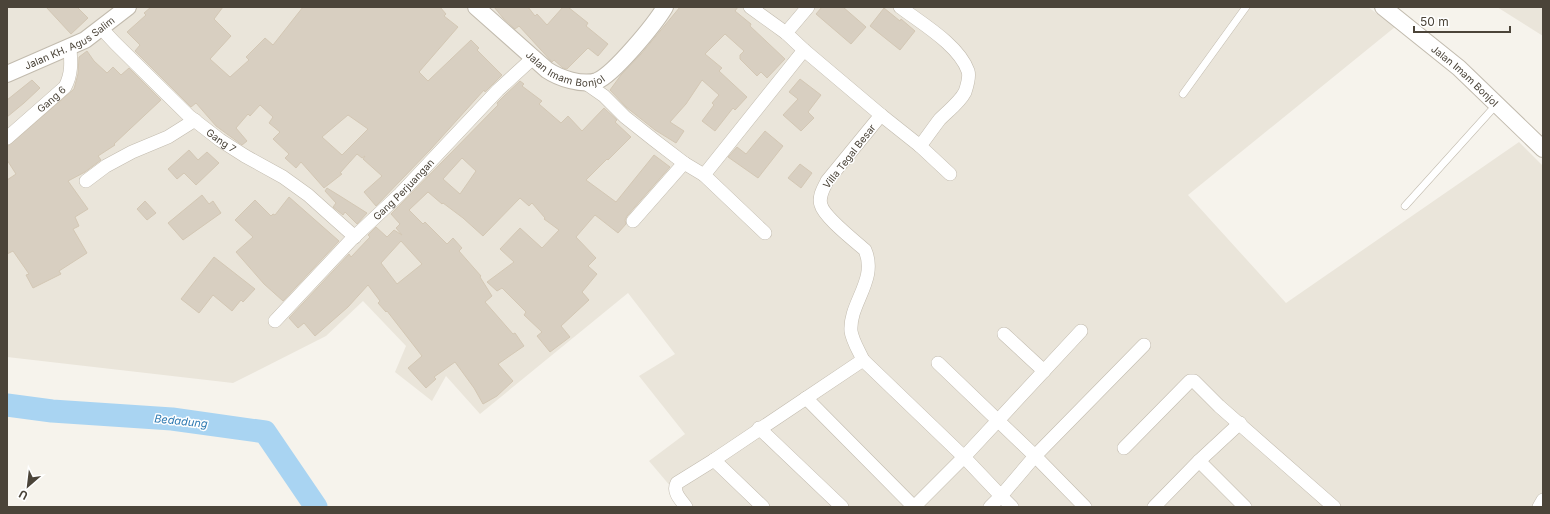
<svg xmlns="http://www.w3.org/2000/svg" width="1550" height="514" viewBox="0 0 1550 514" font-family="Inter,sans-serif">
  <rect width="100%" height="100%" fill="#f6f3ec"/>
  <g fill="#eae5da">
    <polygon points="7,7 1368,7 1395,27 1188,195 1286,303 1519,142 1543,166 1543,507 688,507 649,461 685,434 639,376 675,354 628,293 480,414 446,376 432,401 395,372 406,346 363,301 326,336 233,383 7,357"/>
    <polygon points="1497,7 1543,7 1543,36"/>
  </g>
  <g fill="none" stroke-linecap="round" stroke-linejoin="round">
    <polyline stroke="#a9d4f2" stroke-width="23" points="7,405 52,411 172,419 265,432 316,507"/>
  </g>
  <g fill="#d8cfc1" stroke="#d3c7b4" fill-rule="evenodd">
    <polygon points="46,7 77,7 88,18 71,34"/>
    <path d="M151,7h72l-9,12 17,17 -21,23 20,18 19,-17 -3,-3 19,-19 8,7 30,-38h137l6,7 -2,2 14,11 -39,45 9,9 43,-41 8,8 -2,2 25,25 -17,17 -1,-2 -54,60 -54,56 -12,-14 18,-16 -19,-17 2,-3 -3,2 -5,-4 -17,19 2,1 -18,14 -23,-26 -5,6 -11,-10 4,-4 -16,-15 7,-7 -11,-9 4,-6 -13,-12 -10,11 -2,-2 -12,14 11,13 -5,4 -26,-19 -20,-23 -5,4 -56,-56 5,-6 -13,-13 19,-17 -2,-2zM348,115l20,14 -26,26 -20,-18z"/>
    <polygon points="494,7 528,7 535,16 537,14 547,25 563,7 568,7 588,23 586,26 608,44 598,56 588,48 567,69 563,68 554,60 552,62 519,26 515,29 503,18"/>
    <polygon points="680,7 738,7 735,11 751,24 750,26 785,59 767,78 761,72 757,76 740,59 740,55 744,51 725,34 705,54 722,68 719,71 747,97 735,110 733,108 715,131 702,121 714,105 712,103 719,95 702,80 686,104 670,122 684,131 676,143 655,130 626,107 610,90 621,75 641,54"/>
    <polygon points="822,7 843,7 866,27 851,44 816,14"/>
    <polygon points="884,8 900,21 901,19 915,31 900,50 870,26"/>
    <polygon points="87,51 94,61 107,73 113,67 121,75 129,68 161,100 114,144 115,145 98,156 101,160 85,172 68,181 88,209 75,217 79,226 73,229 87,253 59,271 61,274 33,288 26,275 29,274 13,251 7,254 7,180 16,174 7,160 7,147 74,89 78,74 79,57"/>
    <polygon points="800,79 821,95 808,112 814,118 801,131 783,115 798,99 789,92"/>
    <polygon points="32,80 40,88 24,103 7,117 7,100"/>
    <path d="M520,81l4,3 -2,2 20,15 -3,3 22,19 7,-7 14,15 22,-23 13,12 -2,2 16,15 -23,23 -1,-1 -21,21 30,22 38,-47 16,12 -43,49 -2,4 1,4 -8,9 -23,-18 -19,22 20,21 -8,8 9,8 -15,18 7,8 -28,26 9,11 -20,15 -13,-16 5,-4 -18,-17 2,-3 -24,-24 -5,3 -10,-9 27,-20 -14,-13 20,-21 22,20 17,-18 -15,-11 1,-1 -13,-15 -3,3 -9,-8 -37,38 -20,-18 -20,-15 -1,1 -14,-12 -19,18 14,14 2,-2 22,22 6,-6 9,10 -3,3 22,25 -1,1 12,19 -7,6 28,32 2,-1 9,13 -26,18 15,17 -16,15 -14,8 -9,-16 -19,-26 -21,15 2,2 -10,9 -18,-20 14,-12 -35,-45 -1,1 -8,-9 2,-2 -12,-16 -20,22 -33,29 -11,-13 -6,5 -9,-10 60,-64 2,3 19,-20 -2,-2 8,-8 11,10 7,-7 8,5 -6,-7 4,-4 -9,-10 107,-109 -1,-2 7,-7zM462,158l14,13 -16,23 -17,-15zM401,241l21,23 -25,20 -16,-21z"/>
    <polygon points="765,131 783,146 758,178 728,157 737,147 746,154"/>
    <polygon points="189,150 198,160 207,152 219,163 196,185 184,173 177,179 168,169"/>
    <polygon points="800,164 812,173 801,188 788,178"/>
    <polygon points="327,188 340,196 367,213 357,224 345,212 343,215 333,207 336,203 325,191"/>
    <polygon points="202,195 209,204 213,201 221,213 183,240 168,223"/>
    <polygon points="289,197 339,241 283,301 264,284 236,252 253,237 235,220 255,200 271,216 273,214 275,215"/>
    <polygon points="145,201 156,213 147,220 137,209"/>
    <polygon points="214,257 255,289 243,302 241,300 232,311 213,295 199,313 181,299"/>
  </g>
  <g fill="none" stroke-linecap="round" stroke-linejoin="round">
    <g stroke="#c2bbae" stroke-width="8">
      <g id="service">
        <polyline points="1183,94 1246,7"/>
        <polyline points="1405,206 1497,104"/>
      </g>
    </g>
    <g stroke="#c2bbae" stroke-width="14">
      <g id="minor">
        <path d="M750,7l36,26 18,17 77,65 -54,66c-3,7 -9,15 -6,24 3,12 34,36 44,45 13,30 -16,53 -14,81 1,9 8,20 12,29l-149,100 49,47"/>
        <path id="s1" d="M101,28l14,15 74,73 31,24 25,16 38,21 25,18 47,42"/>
        <polyline points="786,33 808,7"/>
        <polyline points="584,82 604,96 625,117 654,140 684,163 704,175 765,233"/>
        <path d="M881,115l39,31c7,-9 13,-18 20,-27 8,-8 20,-17 25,-27 2,-6 5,-15 3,-21 -9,-26 -47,-48 -68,-64"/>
        <path id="s2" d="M7,138l58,-51c7,-13 6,-25 5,-39"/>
        <polyline points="920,146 950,174"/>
        <polyline points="704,175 804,50"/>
        <polyline points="86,181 106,166 132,152 168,137 195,120"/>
        <polyline points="633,221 684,163"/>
        <path id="s3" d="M275,321l76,-81 49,-46 98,-104 35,-32"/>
        <polyline points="1004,334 1044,371"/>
        <polyline points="863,360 964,457 1001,496 1035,456 1144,345"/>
        <polyline points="938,363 1035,456 1085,507"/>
        <polyline points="806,398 914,507"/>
        <polyline points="759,428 842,507"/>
        <polyline points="1124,448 1190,381 1194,381 1219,406 1334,507"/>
        <polyline points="1199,461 1245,507"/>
        <path d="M686,507c-5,-7 -14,-15 -9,-24l37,-23"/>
        <polyline points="914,507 964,457 1081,331"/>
        <polyline points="990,507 1001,496 1012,507"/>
        <polyline points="1154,507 1199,461 1240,423"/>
        <polyline points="1539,507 1543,500"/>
      </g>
    </g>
    <g stroke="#c2bbae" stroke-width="18">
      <g id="tertiary">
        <path id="s4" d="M476,7l71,63c12,8 35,16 50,11 17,-7 58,-57 68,-74"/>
        <path id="s5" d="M1383,7l76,61 84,81"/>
        <path id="s6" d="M7,74l78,-34 43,-33"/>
      </g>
    </g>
    <use href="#service" stroke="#fff" stroke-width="7"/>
    <use href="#minor" stroke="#fff" stroke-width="13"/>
    <use href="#tertiary" stroke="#fff" stroke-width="16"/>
  </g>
  <g text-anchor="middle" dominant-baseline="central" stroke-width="3" stroke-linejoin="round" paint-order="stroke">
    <g font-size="10" fill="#4b4439" stroke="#fff">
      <text stroke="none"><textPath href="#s6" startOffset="70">Jalan KH. Agus Salim</textPath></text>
      <text stroke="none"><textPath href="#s4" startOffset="112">Jalan Imam Bonjol</textPath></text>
      <text stroke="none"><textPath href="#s5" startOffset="107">Jalan Imam Bonjol</textPath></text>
      <text stroke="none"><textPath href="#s2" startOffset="59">Gang 6</textPath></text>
      <text stroke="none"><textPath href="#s1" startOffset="165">Gang 7</textPath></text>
      <text transform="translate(849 156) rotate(-52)">Villa Tegal Besar</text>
      <text stroke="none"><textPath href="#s3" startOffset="184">Gang Perjuangan</textPath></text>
    </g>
    <g font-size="11" font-style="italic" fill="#2e7ab2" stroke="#fff">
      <text transform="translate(181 421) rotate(6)">Bedadung</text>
    </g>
  </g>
  <rect width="1550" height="514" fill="none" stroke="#4b4439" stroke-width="16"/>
  <g transform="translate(28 486) rotate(208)" stroke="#ffffff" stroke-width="3" paint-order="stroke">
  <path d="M0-3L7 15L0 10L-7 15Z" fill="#4b4439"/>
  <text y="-6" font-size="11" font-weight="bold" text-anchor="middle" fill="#4b4439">U</text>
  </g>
  <path d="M1414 26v6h96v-6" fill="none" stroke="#4b4439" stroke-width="2"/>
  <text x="1420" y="26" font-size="12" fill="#4b4439" stroke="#ffffff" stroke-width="3" paint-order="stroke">50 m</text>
</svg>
